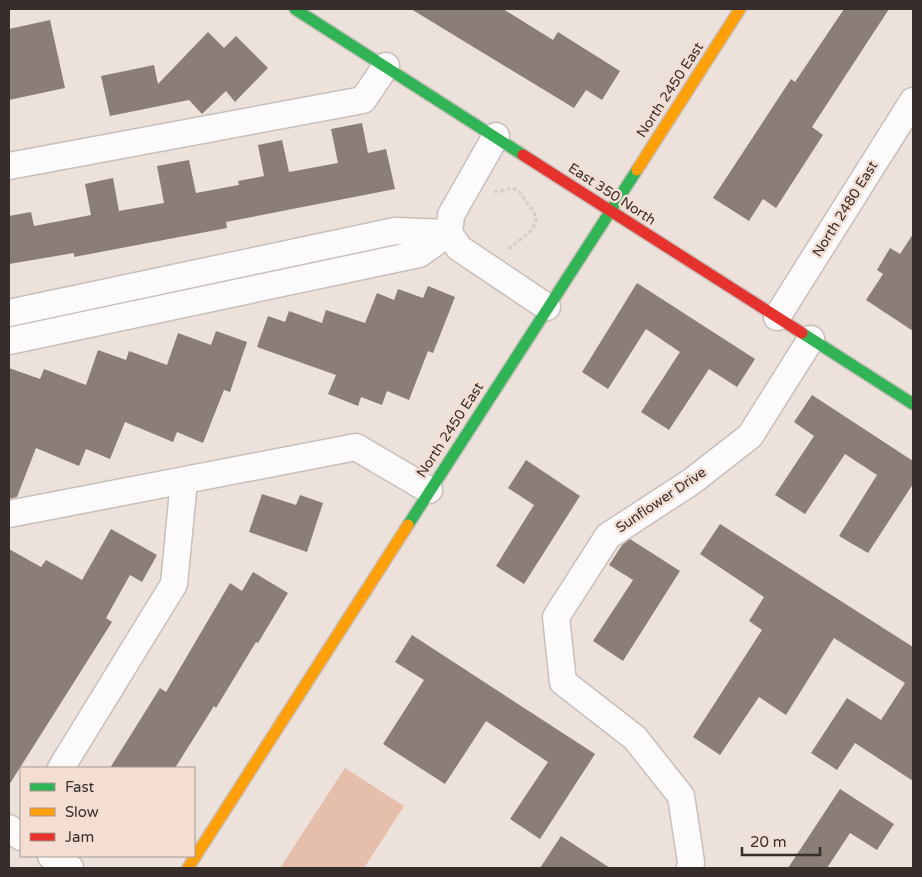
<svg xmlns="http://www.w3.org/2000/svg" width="922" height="877" viewBox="0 0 922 877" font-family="'Varela Round',sans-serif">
  <rect width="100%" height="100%" fill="#ece1db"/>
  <polygon fill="#e5bfab" points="345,768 404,806 364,868 280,868"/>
  <g fill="#8b7e76">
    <polygon points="411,9 503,9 553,40 558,32 620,71 602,100 586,90 574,108"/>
    <polygon points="844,9 889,9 812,127 823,135 776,208 763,199 749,221 713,198 791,79 795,82"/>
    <polygon points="50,20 65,88 9,100 9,29"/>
    <polygon points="208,32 224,48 236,36 268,68 235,102 226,91 202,114 189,100 110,116 101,76 154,65 158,84"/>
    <polygon points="362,123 368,153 386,149 395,189 226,222 227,228 74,257 74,253 9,264 9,216 31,212 34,226 91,215 85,184 113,178 119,211 164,203 157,166 189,160 196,193 239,185 238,181 264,176 258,145 282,140 289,172 338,163 331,129"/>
    <polygon points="913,234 913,331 866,300 883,274 877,270 890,248 900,254"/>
    <polygon points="637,283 755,359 737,387 709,369 669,430 641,412 680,352 646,329 608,389 582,372"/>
    <polygon points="428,286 455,297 433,353 428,351 409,400 387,391 382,405 361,397 358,406 328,394 336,375 257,347 268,316 285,322 289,311 322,323 326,310 365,323 377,293 394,300 398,289 423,298"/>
    <polygon points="216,331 247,342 230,392 224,390 203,443 177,432 173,442 125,422 110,459 86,449 79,466 36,448 17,497 9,499 9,368 40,379 44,369 86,385 98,350 126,360 129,351 167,365 178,333 211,345"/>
    <polygon points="812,395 913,461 913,484 868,553 839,536 877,475 845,454 805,514 775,495 814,436 794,422"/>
    <polygon points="526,460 580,496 524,584 496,566 534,505 508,488"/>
    <polygon points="262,494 296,505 300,495 323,503 307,552 249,532"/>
    <polygon points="720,524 913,647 913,781 855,743 837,770 811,753 847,698 881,720 905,683 834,638 786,715 759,697 720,755 693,737 762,630 749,621 764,597 700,554"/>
    <polygon points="111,529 157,555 142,582 130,575 106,618 112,622 9,785 9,549 41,567 46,560 82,580"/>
    <polygon points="630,539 680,571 623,661 593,641 633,580 609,565 622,545"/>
    <polygon points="253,572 288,593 258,643 256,642 216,708 214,706 175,768 110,768 160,688 166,692 230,583 242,591"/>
    <polygon points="412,635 595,754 540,839 510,819 548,762 486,721 445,784 383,744 424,680 395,662"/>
    <polygon points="840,789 894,824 877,850 850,833 827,868 788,868"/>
    <polygon points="561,836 610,868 540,868"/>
  </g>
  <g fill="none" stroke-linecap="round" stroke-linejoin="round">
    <g stroke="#c8bfbb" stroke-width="29">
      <g id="street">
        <polyline points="496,136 451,215 449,233 459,248 547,307"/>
        <polyline points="9,166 363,100 386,66"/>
        <polyline points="9,313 395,231 449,233"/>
        <polyline points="777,317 913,101"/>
        <polyline points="9,341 419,254 449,233"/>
        <polyline points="9,514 356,447 429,490"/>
        <polyline points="61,768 174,584 184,481"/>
        <polyline points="9,828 21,837"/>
        <polyline points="51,856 70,868"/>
        <polyline points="690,868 691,862 681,796 635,738 563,682 556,617 608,536 691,482 750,436 811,339"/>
      </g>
    </g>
    <g stroke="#c8bfbb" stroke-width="14">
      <g id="fast">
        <polyline points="295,9 523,155"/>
        <polyline points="802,333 913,404"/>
        <polyline points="408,525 637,170"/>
      </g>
    </g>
    <g stroke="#c8bfbb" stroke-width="14">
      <g id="slow">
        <polyline points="637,170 740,9"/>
        <polyline points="188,868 408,525"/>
      </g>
    </g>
    <g stroke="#c8bfbb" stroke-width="14">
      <polyline id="jam" points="523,155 802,333"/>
    </g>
    <polyline stroke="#d2d0ce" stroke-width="3" stroke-dasharray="4 2.5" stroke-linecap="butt" points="494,192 512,188 519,191 536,216 536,222 530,232 507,250"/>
    <use href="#street" stroke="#fcfafa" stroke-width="26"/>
    <use href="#fast" stroke="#30b455" stroke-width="11"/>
    <use href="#slow" stroke="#ff9f0a" stroke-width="11"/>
    <use href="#jam" stroke="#e5322d" stroke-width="11"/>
  </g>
  <g text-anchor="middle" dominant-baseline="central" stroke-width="5" stroke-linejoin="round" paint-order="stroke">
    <g font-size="14" fill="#362e2a" stroke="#f4ded3">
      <text transform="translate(670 90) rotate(-57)">North 2450 East</text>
      <text transform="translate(612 194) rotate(33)">East 350 North</text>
      <text transform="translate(845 209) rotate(-58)">North 2480 East</text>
      <text transform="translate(450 430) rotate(-57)">North 2450 East</text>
      <text transform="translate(661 500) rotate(-34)">Sunflower Drive</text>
    </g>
  </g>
  <rect width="922" height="877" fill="none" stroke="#362e2a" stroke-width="20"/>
  <rect x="20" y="767" width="175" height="90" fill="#f4ded3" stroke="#a8988f"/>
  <rect x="30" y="783" width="25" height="8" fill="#30b455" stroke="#a8988f"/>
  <text x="65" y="792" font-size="15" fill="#362e2a">Fast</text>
  <rect x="30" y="808" width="25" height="8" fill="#ff9f0a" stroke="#a8988f"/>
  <text x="65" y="817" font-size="15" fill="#362e2a">Slow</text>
  <rect x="30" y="833" width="25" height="8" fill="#e5322d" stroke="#a8988f"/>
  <text x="65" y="842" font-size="15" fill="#362e2a">Jam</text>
  <path d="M742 847v8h78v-8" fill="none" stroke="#362e2a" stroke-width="2.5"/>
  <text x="750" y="847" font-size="15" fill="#362e2a" stroke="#f4ded3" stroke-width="4" paint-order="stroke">20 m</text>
</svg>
